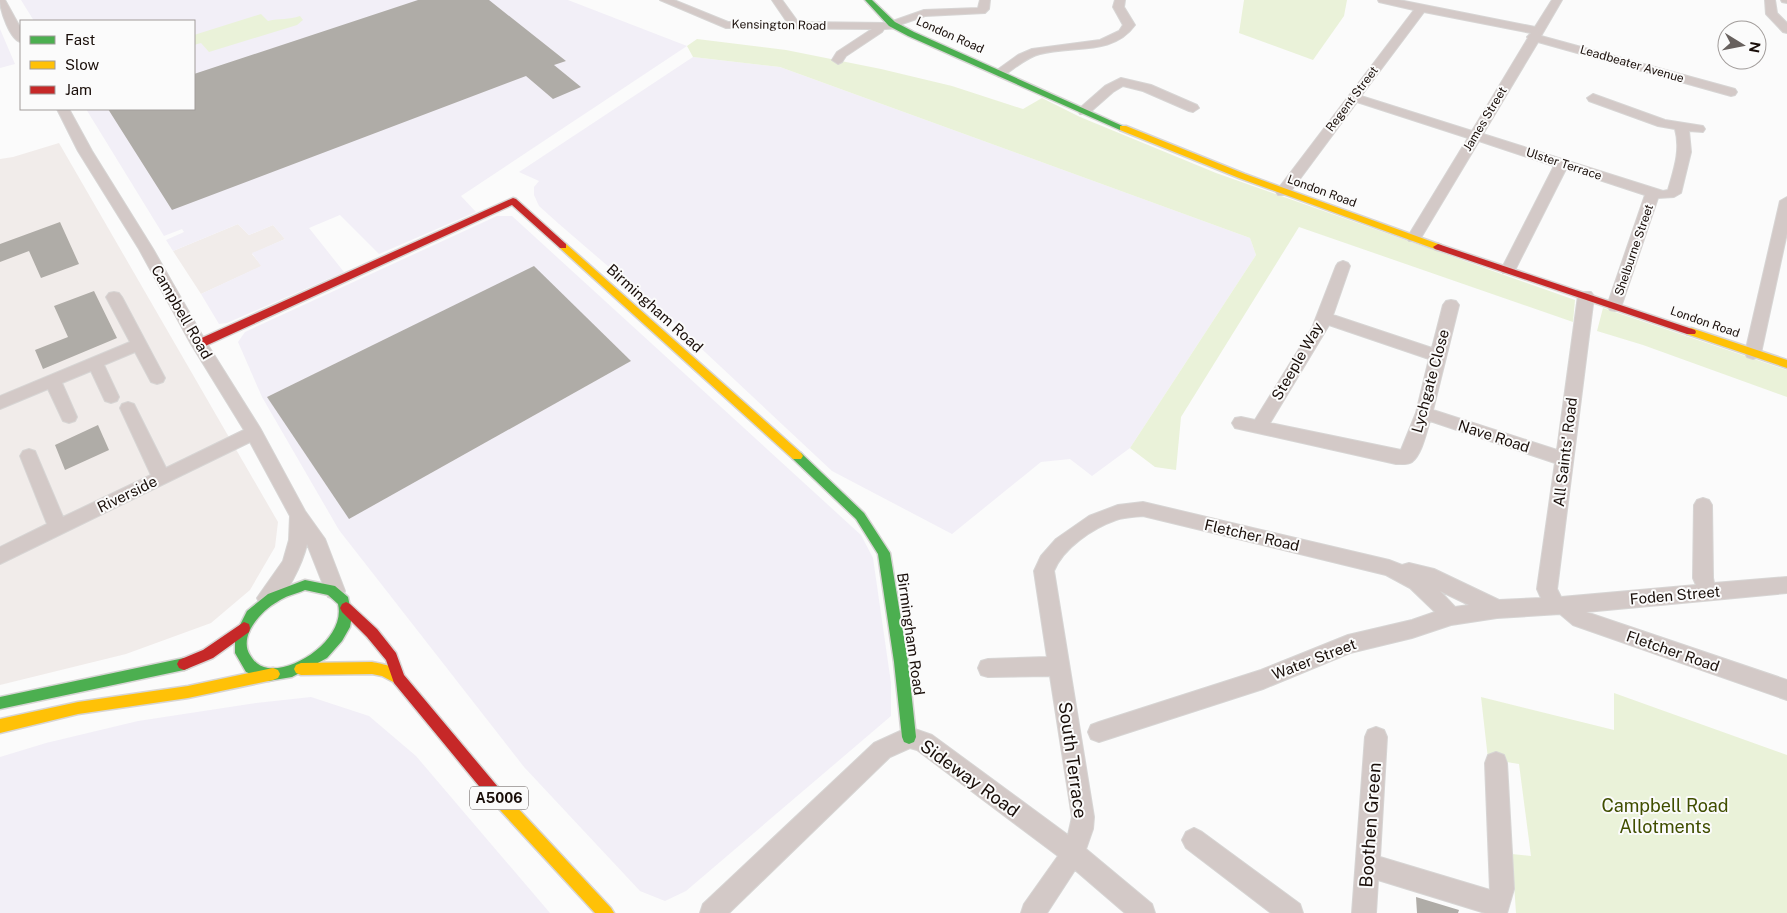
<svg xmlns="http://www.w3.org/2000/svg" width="1787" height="913" viewBox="0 0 1787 913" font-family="'Public Sans',sans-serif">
  <rect width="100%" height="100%" fill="#fbfbfb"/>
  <g fill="#f1ecea">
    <polygon points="59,143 278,522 275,547 250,590 211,623 126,654 0,685 0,159 13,157"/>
    <polygon points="238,224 249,235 273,225 285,239 252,254 262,266 201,294 173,251"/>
  </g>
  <g fill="#f2eff7">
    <polygon points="21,0 568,0 687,46 461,196 476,212 379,254 340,215 309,228 344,272 227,323 219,324 201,294 261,266 252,253 285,239 273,225 249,235 238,224 173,251 166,240 184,232 182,229 164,236 86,109 194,109 194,21 34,21"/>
    <polygon points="0,29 15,64 0,68"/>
    <polygon points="693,57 780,67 1250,238 1256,255 1130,448 1092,476 1070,459 1041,462 952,534 832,471 674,323 559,224 539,206 534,195 534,187 539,181 519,172"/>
    <polygon points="497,216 512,216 861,535 873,558 891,683 891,716 686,891 665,901 640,891 524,767 339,530 262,397 238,342 245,332"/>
    <polygon points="311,697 369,716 416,756 550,913 0,913 0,757 46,743 138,721 256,703"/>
  </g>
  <g fill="#eaf2d9">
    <polygon points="1244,0 1347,0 1344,16 1313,60 1239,33"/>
    <path d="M261,14l7,7c12,-3 21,-1 32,-5l3,4 -6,5 -88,27 -8,-9 -7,2v-10z"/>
    <polygon points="697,39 786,50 881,69 952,86 1023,109 1042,98 1080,117 1216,173 1575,300 1573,322 1299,227 1181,417 1176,470 1155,467 1130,448 1256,255 1250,238 780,67 693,57 687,46"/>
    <polygon points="1603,308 1787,370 1787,397 1643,345 1597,331"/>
    <polygon points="1614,693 1787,755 1787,913 1516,913 1512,854 1531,856 1519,764 1488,759 1481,697 1614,730"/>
  </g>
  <g fill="#afaca7">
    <polygon points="418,0 489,0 566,61 554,65 581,87 553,99 526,76 172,210 108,109 194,109 194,74"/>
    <polygon points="60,222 79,264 41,278 29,251 0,262 0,244"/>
    <polygon points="534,266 631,361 349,519 267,397"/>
    <polygon points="94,291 117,338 43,369 35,350 68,337 54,306"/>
    <polygon points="98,425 109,450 65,470 55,445"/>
    <polygon points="1416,897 1459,910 1458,913 1417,913"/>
  </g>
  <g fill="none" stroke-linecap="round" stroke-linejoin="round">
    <g stroke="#d7d5d4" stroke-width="2">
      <g id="street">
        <path d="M0,0h5l16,29v13c-11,-2 -21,-32 -21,-42z"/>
        <polygon points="660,0 674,0 728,22 787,22 772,0 782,0 798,22 887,23 924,10 978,8 980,0 990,0 989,9 985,13 925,16 902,24 901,28 884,29 882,32 846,56 842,62 838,64 832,60 837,52 872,29 726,28"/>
        <path d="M1115,0h10l-1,7 11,18c-22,31 -62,20 -95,29 -13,3 -25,14 -37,22l-4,1 -6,-4 25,-18 14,-6 68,-9 19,-9 4,-6 -10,-18z"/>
        <path d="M1378,0h21l136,27 17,-27h10l-21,36 194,53 2,3 -2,3 -4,1 -193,-54 -55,92 180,57 5,-1c6,-21 13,-40 7,-61l-17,-3 -69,-25 -2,-3 6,-4 72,26 38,6 2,3 -2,3 -14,-1 2,21 -10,41 -7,4 -16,1 -38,112 -5,1 -5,-1 -3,-4 38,-111 -79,-26 -51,101 -2,3h-10l-2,-3 53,-104 -75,-25 -60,100h-10l-2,-3 61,-100 -111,-36 -69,93h-10l-2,-3 2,-3 136,-179 -35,-8zM1424,12l107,21 -4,4 1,1 -56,93 -111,-35z"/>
        <polygon points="1765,0 1775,0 1777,13 1787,23 1787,33 1783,32 1766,14"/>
        <polygon points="1781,0 1787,0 1787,3 1782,2"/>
        <polygon points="1121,78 1151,85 1197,105 1199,108 1193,112 1189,111 1143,91 1123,86 1113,92 1088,114 1080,114 1078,111 1080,108 1105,86"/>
        <path d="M57,109h12l23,42 61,98 53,93 54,86 45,83 20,28 20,52 -3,6 -7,2 -7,-2 -21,-53c-3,14 -22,61 -39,62 -2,0 -6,-1 -8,-2l-3,-6 26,-37 6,-21 1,-24 -40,-74 -250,122v-17l47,-23 -27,-68 3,-5 6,-2 6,2 28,66 88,-42 -31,-67 2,-4 6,-2 6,2 32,64 78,-38 -53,-86 -52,-95 -61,-98z"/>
        <polygon points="1787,197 1787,233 1761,353 1759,357 1753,359 1747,357 1745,353 1780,201"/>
        <path d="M1343,261l5,2 2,3 -17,49 99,33 11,-43 3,-4 5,-1 5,1 3,4 -26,105 124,40 21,-154 3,-4h10l3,4 -37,293 4,8 135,-12 -3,-7 1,-73 3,-5 6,-2 6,2 3,5 1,73 1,5 73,-6v16l-201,19 201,68v20l-214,-75 -13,-11 -63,4 -46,7 -39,13 -62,15 -87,36 -164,53 -8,-3 -3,-7 3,-7 8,-3 162,-52 87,-35 64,-15 23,-8 -25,-24 -24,-13 -243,-59c-9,1 -18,1 -27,4 -23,8 -53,28 -62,51l40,246 -1,12 -7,20 66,55 3,9h-30l-50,-43 -28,43h-26l3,-9 34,-48 -141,-106 -7,-2 -20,9 -161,156h-29l3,-9 171,-161 35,-16 23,8 136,100 4,-18 -22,-141 -62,1 -7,-2 -3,-7 3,-7 7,-2 59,-2 -13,-86 7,-15 15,-17 33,-23 29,-11 25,-3 246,58 13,5 7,-2 25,6 65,31 42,-2 -4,-9 18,-126 -125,-42c-4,12 -8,33 -18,41 -4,3 -11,2 -16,2l-161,-36 -3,-5 3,-5 6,-1 14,3 57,-92 24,-62 2,-3zM1329,325l100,34 -13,54 -15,37 -131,-27zM1440,591l29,14 -14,2z"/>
        <polygon points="114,292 119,293 122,297 165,378 163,382 157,384 151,382 135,352 104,365 119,397 117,401 111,403 105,401 91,371 62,383 77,417 75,421 69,423 63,421 48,389 0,409 0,396 130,342 106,297 109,293"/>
        <polygon points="1376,727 1384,730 1387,737 1380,857 1490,890 1485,763 1488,755 1496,752 1504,755 1507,763 1514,889 1507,913 1485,913 1378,880 1376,913 1352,913 1365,737 1368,730"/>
        <polygon points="1194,828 1202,832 1300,904 1303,913 1271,913 1186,848 1182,840 1186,832"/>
      </g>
    </g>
    <g stroke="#d7d5d4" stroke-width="3">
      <g id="fast">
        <polygon points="865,0 872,0 895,22 914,32 1127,128 1120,130 908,36 889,26"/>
        <polygon points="797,452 801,453 864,513 890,553 908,662 916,737 914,742 909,744 904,742 902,737 894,662 878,554 856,519 793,459 791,456 793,453"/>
        <path d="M305,580l30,6 13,11 4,19 -2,11 -8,14 -15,17 -35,19 -24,4 -22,-9 -11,-19v-18l12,-24 21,-17zM305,590l23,5 10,9c8,33 -41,68 -70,64 -8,-1 -14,-6 -18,-13 -12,-19 11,-44 27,-53 8,-6 19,-8 28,-12z"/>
        <polygon points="184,658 189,660 191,664 189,668 184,670 0,709 0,697"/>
      </g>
    </g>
    <g stroke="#d7d5d4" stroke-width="3">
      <g id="slow">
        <polygon points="1120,126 1126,126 1245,174 1441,245 1443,247 1438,250 1435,249 1239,178 1120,130"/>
        <polygon points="563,243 566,244 801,453 803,456 801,459 793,459 560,248 560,244"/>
        <polygon points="1691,328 1787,360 1787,368 1687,334 1686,332 1687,330"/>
        <path d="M372,662c11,2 28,5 34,17l-2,4 -5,2 -17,-9 -10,-2 -71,1 -5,-2 -2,-4 2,-4 5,-2z"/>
        <polygon points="273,668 278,670 280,674 278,678 273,680 188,698 78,714 0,733 0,719 78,702 188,686"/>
        <polygon points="493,785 498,787 611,908 614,913 595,913 488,797 486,792 488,787"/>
      </g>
    </g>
    <g stroke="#d7d5d4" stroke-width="3">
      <g id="jam">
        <polygon points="513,198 516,199 566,244 566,248 560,248 512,205 203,347 195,347 194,344 195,341"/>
        <polygon points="1438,244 1695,330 1696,332 1695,334 1687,334 1435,249 1433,247"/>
        <polygon points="346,602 350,604 377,629 396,653 404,675 498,787 500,792 498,797 493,799 488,797 394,683 386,660 367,637 342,612 340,608 342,604"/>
        <polygon points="244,622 249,624 250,628 249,632 213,658 184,670 179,668 177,664 179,660 203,650"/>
      </g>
    </g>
    <use href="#street" fill="#d3c9c7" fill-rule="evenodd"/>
    <use href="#fast" fill="#4caf50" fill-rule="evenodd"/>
    <use href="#slow" fill="#ffc107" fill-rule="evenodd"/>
    <use href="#jam" fill="#c62828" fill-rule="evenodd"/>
  </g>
  <g text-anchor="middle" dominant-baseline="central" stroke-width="4" stroke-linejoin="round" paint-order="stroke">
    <g font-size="12" fill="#190e09" stroke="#fbfbfb">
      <text transform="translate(779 25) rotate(1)">Kensington Road</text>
      <text transform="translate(950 35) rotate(24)">London Road</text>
      <text transform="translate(1632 64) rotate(16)">Leadbeater Avenue</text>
      <text transform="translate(1352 99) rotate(-53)">Regent Street</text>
      <text transform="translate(1485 119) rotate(-59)">James Street</text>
      <text transform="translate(1564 164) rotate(18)">Ulster Terrace</text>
      <text transform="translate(1322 191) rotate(20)">London Road</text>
      <text transform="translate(1634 250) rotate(-71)">Shelburne Street</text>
      <text transform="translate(1705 322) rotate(19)">London Road</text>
    </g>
    <rect fill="#fbfbfb" stroke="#5d5552" stroke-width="1" x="470" y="786.5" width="58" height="23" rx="4"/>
    <g font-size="14" font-weight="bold" fill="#190e09">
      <text x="499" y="798">A5006</text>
    </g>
    <g font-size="15" fill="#190e09" stroke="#fbfbfb">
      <text transform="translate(655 308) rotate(42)">Birmingham Road</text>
      <text transform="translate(182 312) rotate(60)">Campbell Road</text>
      <text transform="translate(1297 361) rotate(-60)">Steeple Way</text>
      <text transform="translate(1430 381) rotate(-75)">Lychgate Close</text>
      <text transform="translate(1494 436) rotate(18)">Nave Road</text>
      <text transform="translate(1565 452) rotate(-83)">All Saints' Road</text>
      <text transform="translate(127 494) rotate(-26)">Riverside</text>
      <text transform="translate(1252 535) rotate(13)">Fletcher Road</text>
      <text transform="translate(1675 595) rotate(-5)">Foden Street</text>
      <text transform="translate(911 634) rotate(82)">Birmingham Road</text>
      <text transform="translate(1673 651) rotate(19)">Fletcher Road</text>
      <text transform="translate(1314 659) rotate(-21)">Water Street</text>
    </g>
    <g font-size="18" fill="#190e09" stroke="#fbfbfb">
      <text transform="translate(1073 760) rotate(82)">South Terrace</text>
      <text transform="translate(970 778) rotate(36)">Sideway Road</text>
      <text transform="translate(1370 825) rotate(-86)">Boothen Green</text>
    </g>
    <g font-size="18" fill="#404e00" stroke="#fbfbfb">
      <text x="1665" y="805">Campbell Road<tspan x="1665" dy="21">Allotments</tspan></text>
    </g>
  </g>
  <rect x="20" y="20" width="175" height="90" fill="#fbfbfb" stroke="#a19c9a"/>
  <rect x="30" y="36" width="25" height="8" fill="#4caf50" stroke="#a19c9a"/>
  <text x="65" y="45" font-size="15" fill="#190e09">Fast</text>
  <rect x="30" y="61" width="25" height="8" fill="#ffc107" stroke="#a19c9a"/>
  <text x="65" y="70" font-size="15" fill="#190e09">Slow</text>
  <rect x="30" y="86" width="25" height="8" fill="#c62828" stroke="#a19c9a"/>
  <text x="65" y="95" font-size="15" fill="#190e09">Jam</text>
  <g transform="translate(1742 45) rotate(100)"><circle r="24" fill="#fbfbfb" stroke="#a19c9a"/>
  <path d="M0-4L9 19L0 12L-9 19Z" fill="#68615e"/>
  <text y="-8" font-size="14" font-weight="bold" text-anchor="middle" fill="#190e09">N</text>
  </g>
</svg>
